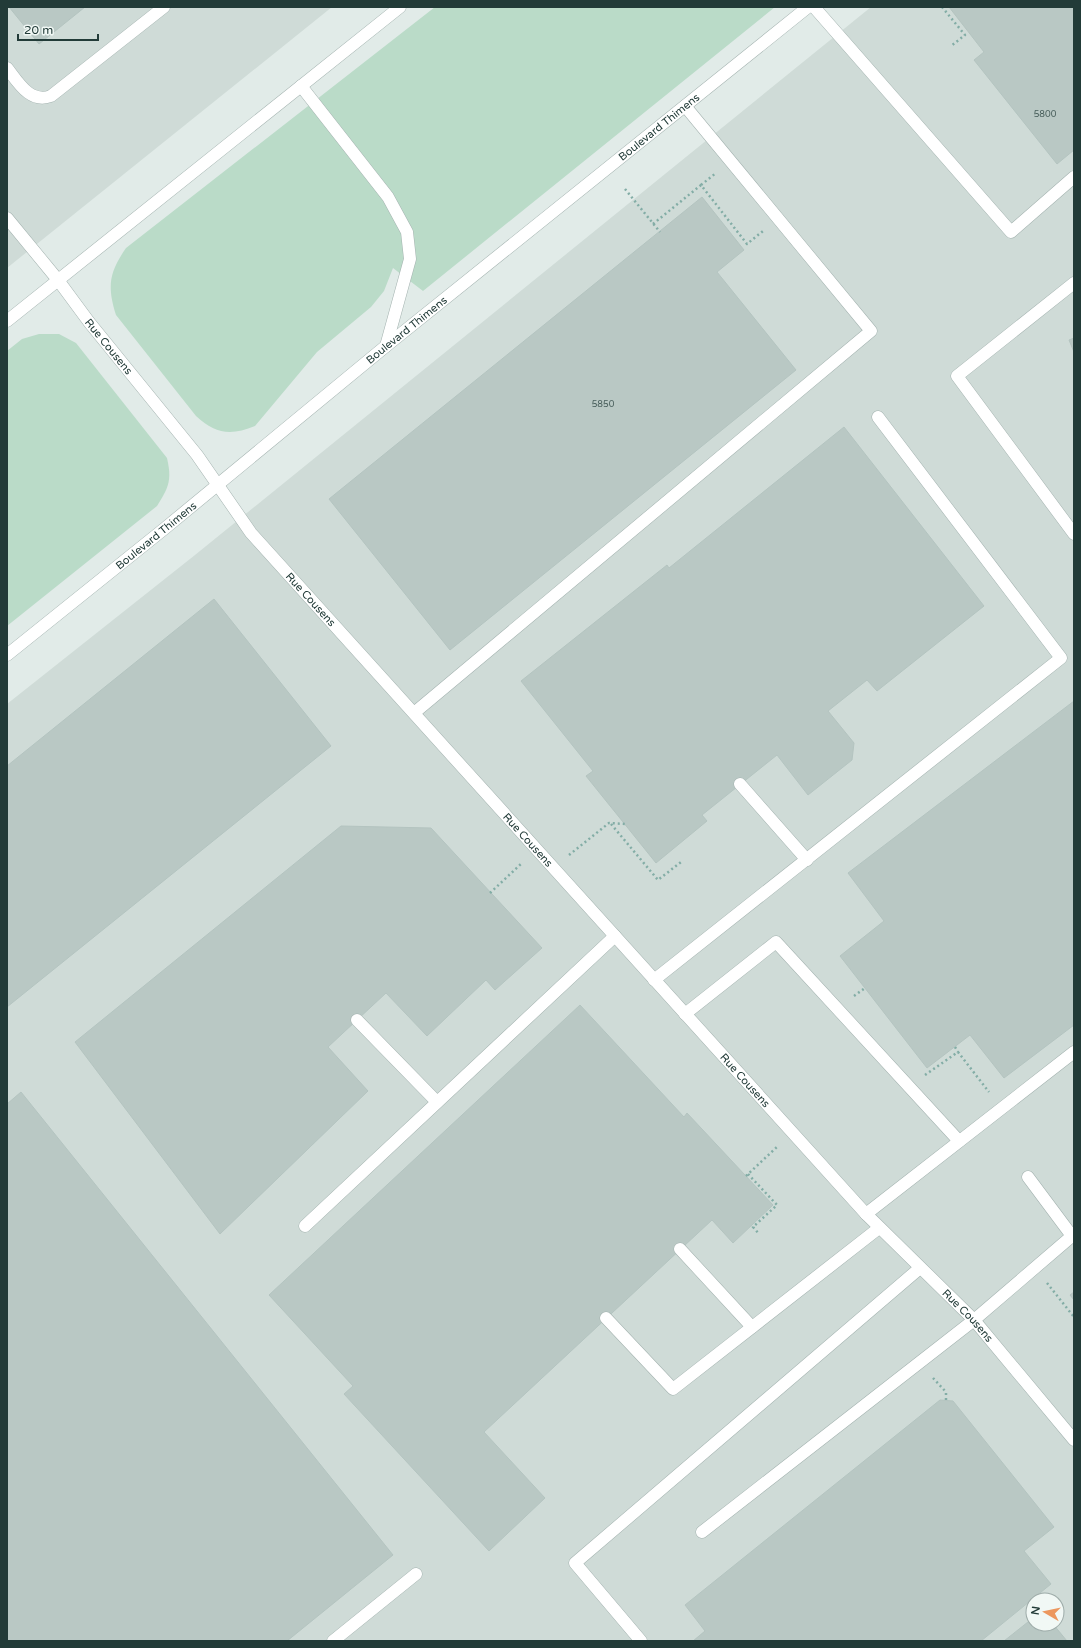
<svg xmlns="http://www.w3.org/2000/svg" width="1081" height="1648" viewBox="0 0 1081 1648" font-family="'Varela Round',sans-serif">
  <rect width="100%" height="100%" fill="#e1ebe8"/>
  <g fill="#cfdbd7" fill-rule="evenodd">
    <polygon points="7,7 332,7 7,268"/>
    <path d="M871,7h203v1634h-1067v-937l188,-149zM1033,1600h24v24h-24z"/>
  </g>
  <g fill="#badbc8">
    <path d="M435,7h340l-352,284 -30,-23 -9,23 -13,16 -54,45 -62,74c-24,10 -40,8 -59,-10l-80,-101c-9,-29 -7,-42 10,-67z"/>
    <path d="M39,334h20l17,9 91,115c5,22 2,29 -10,48l-150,120v-275l15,-12z"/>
  </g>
  <g fill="#b9c8c4" stroke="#b4c4c0">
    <polygon points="9,7 85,7 39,44"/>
    <polygon points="949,7 1074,7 1074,150 1057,164 974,60 984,52"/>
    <polygon points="702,197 744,250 717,272 796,370 450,650 329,499"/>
    <polygon points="1074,338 1074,352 1069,340"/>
    <polygon points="844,427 984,606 877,691 867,680 828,711 854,743 852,760 808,795 777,755 702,815 707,821 656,863 586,776 593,771 521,681 667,565 669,568"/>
    <polygon points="214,599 331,746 7,1007 7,766"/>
    <polygon points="1074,701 1074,1025 1004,1078 970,1035 927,1068 840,956 884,921 848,873"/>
    <polygon points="341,826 431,828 542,948 495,990 486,980 427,1036 386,993 328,1047 368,1091 220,1234 75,1042"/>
    <polygon points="580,1005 684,1117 687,1113 773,1205 733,1243 712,1220 484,1432 545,1498 489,1551 344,1394 353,1386 269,1295"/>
    <polygon points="21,1092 393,1555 287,1641 7,1641 7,1104"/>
    <polygon points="1074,1292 1074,1300 1070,1295"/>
    <polygon points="940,1400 953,1401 1054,1527 1024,1551 1051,1584 981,1641 693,1641 705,1631 685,1605"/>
    <polygon points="1033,1618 1033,1624 1053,1624 1067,1641 1004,1641"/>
  </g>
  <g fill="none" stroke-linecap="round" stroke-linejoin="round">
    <g stroke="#a4b3b0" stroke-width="13">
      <g id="service">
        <polyline points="814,7 1011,232 1074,177"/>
        <path d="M7,68c11,14 23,36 44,28l113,-89"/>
        <polyline points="1074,283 957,376 1074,534"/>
        <polyline points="414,713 871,331 685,106"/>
        <polyline points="740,784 807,860"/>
        <polyline points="654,980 1061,658 878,417"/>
        <polyline points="685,1014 776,942 959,1141"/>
        <polyline points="357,1020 437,1102"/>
        <polyline points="866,1214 1074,1052"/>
        <polyline points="305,1226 615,936"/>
        <polyline points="680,1249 752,1327"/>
        <polyline points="606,1318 673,1389 879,1228"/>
        <polyline points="702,1532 974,1320 1072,1236 1028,1177"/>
        <polyline points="333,1641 416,1574"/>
        <polyline points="641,1641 575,1563 920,1268"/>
      </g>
    </g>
    <g stroke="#a4b3b0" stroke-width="13">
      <g id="minor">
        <path id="s1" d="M7,218l51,62 31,42 108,133 54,78 615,681 108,106 100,120"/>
      </g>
    </g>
    <g stroke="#a4b3b0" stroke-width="13">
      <g id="tertiary">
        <polyline points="301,86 388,197 407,232 410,259 386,346"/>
        <polyline points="7,321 400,7"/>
        <path id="s2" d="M7,655l157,-126 222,-183 422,-339"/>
      </g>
    </g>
    <g stroke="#83ada6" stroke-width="2.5" stroke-dasharray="2 3" stroke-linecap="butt">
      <polyline points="942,7 965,35 951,46"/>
      <polyline points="701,185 716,173"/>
      <polyline points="625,189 660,232"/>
      <polyline points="653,224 701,185 747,244 763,231"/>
      <polyline points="611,824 658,880 681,862"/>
      <polyline points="569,855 609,823 625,824"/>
      <polyline points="490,893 522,863"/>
      <polyline points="854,996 865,988"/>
      <polyline points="955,1047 958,1052"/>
      <polyline points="925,1075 958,1052 989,1092"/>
      <polyline points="748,1174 777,1205 753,1227 759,1234"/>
      <polyline points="746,1176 778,1146"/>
      <polyline points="1047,1283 1074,1317"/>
      <polyline points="933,1378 946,1392 946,1401"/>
    </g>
    <use href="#service" stroke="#fff" stroke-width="12"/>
    <use href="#minor" stroke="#fff" stroke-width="12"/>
    <use href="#tertiary" stroke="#fff" stroke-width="12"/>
  </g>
  <g text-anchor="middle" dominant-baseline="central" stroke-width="4" stroke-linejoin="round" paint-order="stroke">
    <g font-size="9" fill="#485e5b">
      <text x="1045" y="114">5800</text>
      <text x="603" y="404">5850</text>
    </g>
    <g font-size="11" fill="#223b38" stroke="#f1f8f5">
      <text stroke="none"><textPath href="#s2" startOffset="839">Boulevard Thimens</textPath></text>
      <text stroke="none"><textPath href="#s2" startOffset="515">Boulevard Thimens</textPath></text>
      <text stroke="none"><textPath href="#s1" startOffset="164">Rue Cousens</textPath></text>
      <text stroke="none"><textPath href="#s2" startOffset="191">Boulevard Thimens</textPath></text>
      <text stroke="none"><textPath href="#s1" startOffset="488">Rue Cousens</textPath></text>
      <text stroke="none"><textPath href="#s1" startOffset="812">Rue Cousens</textPath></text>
      <text stroke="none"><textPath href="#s1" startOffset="1136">Rue Cousens</textPath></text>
      <text stroke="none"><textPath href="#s1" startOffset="1460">Rue Cousens</textPath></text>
    </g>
  </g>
  <rect width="1081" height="1648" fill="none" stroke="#223b38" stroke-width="16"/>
  <g transform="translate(1045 1612) rotate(279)"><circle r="19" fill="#f1f8f5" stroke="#9eaca9"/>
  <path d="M0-3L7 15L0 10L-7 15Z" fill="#ec975e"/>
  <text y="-6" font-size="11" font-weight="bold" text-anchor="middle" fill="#223b38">N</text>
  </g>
  <path d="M18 34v6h80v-6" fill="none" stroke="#223b38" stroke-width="2"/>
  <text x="24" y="34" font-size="12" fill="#223b38" stroke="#f1f8f5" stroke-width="3" paint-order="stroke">20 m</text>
</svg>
